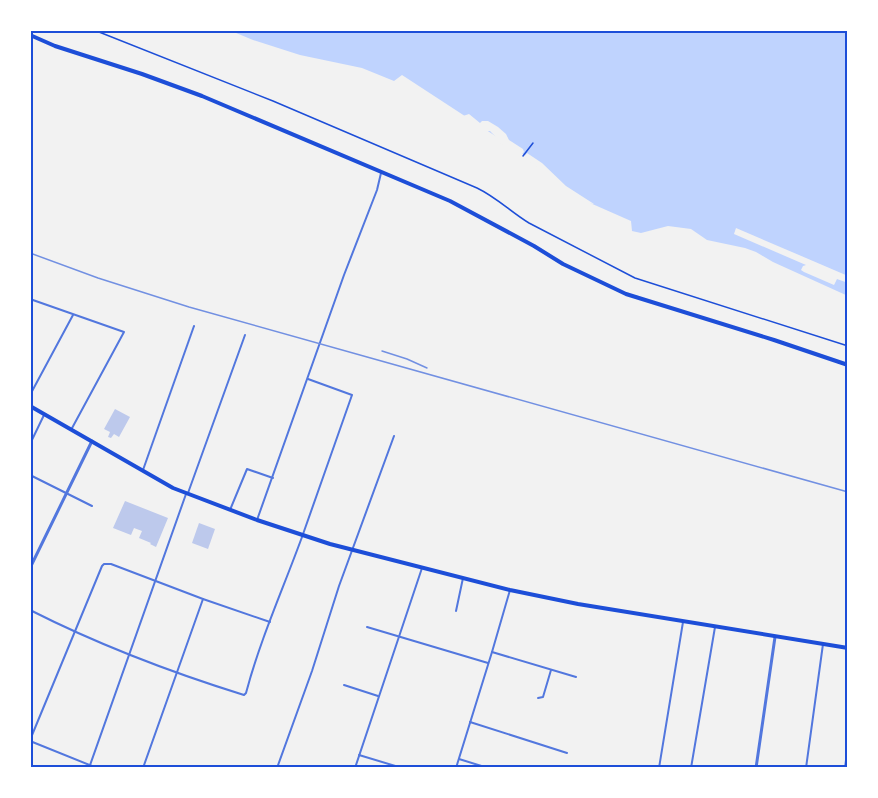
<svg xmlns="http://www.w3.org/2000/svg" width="878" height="798" viewBox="0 0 878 798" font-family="'Source Sans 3',sans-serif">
  <rect width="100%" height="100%" fill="#f2f2f2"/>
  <polygon fill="#bfd3fe" points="229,30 848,30 848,296 773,262 756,252 745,248 707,240 691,229 668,226 641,233 632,231 631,221 572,195 546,169 402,75 394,81 362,68 300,55 253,40"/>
  <g fill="#f2f2f2">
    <polygon points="469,114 480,123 482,121 488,121 498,127 506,134 509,140 523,149 524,152 520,156 499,142 499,140 490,131 482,131 464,118 463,116"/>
    <polygon points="527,153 542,163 566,186 594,204 585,203 563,191 544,171 523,158"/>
    <polygon points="736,228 848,276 848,283 837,279 834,285 804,272 801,270 803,266 806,265 734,234"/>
  </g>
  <g fill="#bdc9ec">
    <polygon points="115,409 130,417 119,437 114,434 111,438 108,437 110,432 104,429"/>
    <polygon points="125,501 168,518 156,547 150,544 151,543 139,538 142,531 134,528 131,535 113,528"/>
    <polygon points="199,523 215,529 208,549 192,543"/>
  </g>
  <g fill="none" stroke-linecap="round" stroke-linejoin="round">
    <g stroke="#1d4ed8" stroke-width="1.5">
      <path d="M94,30l179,71 204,87c19,9 34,24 52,35l106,55 213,68"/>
      <polyline points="523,156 533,143"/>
    </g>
    <g stroke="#5277de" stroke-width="2">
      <polyline points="30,299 124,332 71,430"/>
      <polyline points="30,395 73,315"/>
      <polyline points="30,444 44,415"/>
      <polyline points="143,470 194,326"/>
      <polyline points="30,475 92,506"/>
      <polyline points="188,493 245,335"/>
      <polyline points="230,510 247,469 273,478"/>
      <polyline points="257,520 344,275 377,190 381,173"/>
      <path d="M30,610c69,35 140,62 214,85l2,-2c14,-53 37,-104 56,-156 17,-47 33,-95 50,-142l-44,-16"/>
      <polyline points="456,611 463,578"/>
      <polyline points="367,627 488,663"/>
      <polyline points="492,652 576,677"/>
      <polyline points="344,685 378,696"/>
      <polyline points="538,698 543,697 551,670"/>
      <polyline points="470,722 567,753"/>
      <polyline points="30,740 102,566 104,564 111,564 203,599 270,622"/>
      <polyline points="30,741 97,768"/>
      <polyline points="359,755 402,768"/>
      <polyline points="459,759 488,768"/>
      <polyline points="89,768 186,494"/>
      <polyline points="143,768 203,599"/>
      <polyline points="277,768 312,671 339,586 394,436"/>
      <polyline points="355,768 422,568"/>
      <polyline points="456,768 492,652 510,590"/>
      <polyline points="659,768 683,622"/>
      <polyline points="691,768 715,627"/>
      <polyline points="806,768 823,644"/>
      <polyline points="845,768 848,744"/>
    </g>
    <g stroke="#5277de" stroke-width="3">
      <polyline points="30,568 92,441"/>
      <polyline points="756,768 775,637"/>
    </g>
    <g stroke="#1d4ed8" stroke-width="4">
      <polyline points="30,35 55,46 142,74 202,96 450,201 534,246 563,264 626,294 774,340 848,365"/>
      <polyline points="30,406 173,488 257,520 330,544 510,590 578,604 848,648"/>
    </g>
    <g stroke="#7290e2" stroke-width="1.5">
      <polyline points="30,253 98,278 189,307 848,492"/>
      <polyline points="382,351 407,359 427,368"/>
    </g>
  </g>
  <rect width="878" height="798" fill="none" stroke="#ffffff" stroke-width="63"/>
  <rect x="32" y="32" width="814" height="734" fill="none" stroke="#1d4ed8" stroke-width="2"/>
</svg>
